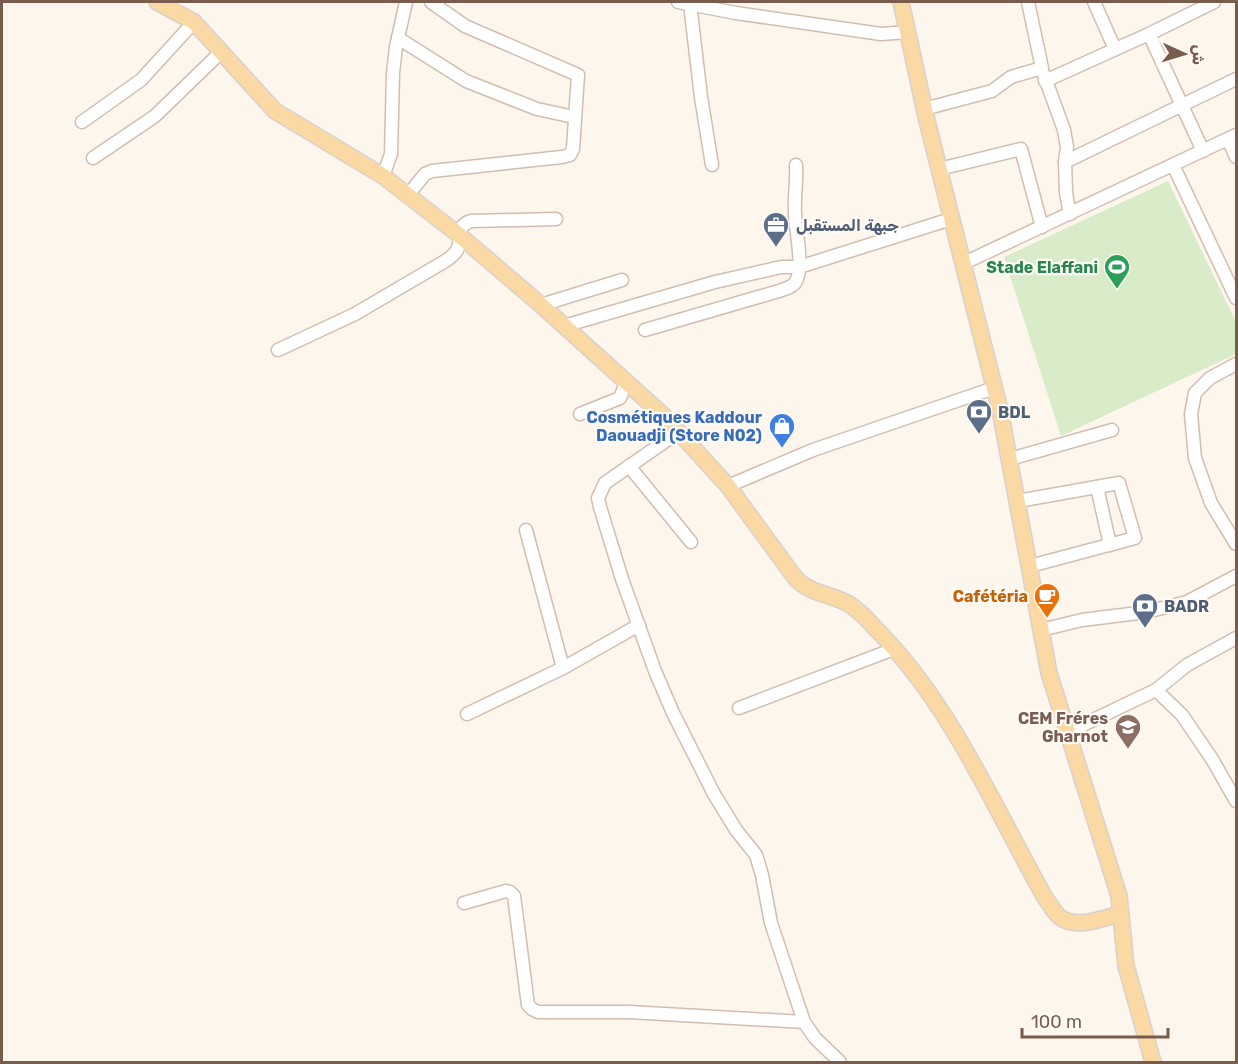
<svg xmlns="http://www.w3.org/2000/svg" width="1238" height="1064" viewBox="0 0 1238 1064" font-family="Rubik,Vazirmatn,sans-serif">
  <rect width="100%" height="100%" fill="#fdf6ec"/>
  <polygon fill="#d8ecc9" points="1168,181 1236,322 1236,354 1061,436 1004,257"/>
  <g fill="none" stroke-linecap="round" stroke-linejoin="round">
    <g stroke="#d1beb0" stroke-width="15">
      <g id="minor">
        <polyline points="678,2 736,13 881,34 908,32"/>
        <polyline points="1094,2 1115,49"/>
        <polyline points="690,4 701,97 712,165"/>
        <polyline points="1149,34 1203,151"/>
        <polyline points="398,38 466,81 537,109 574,117"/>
        <polyline points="1044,75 1064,130 1067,147 1065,162 1066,193 1070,214"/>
        <polyline points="1045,81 1149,34 1214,2"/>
        <polyline points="924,109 992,91 1011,77 1042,68 1028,2"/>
        <polyline points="82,122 141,80 194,22"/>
        <polyline points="1228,139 1236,157"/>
        <polyline points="93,158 155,116 221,52"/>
        <polyline points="1065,162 1236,79"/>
        <polyline points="1173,165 1236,298"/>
        <polyline points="939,169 1021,149 1042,227"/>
        <polyline points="383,176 391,154 393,73 396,47 406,2"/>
        <polyline points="408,195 425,174 432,171 562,157 570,155 573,149 578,75 465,26 431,2"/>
        <polyline points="962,264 1236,135"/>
        <polyline points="541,305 622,280"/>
        <polyline points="564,326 715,282 781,267 799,267 951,219"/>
        <path d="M645,330l134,-39c5,-2 12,-3 16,-8 10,-14 0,-54 0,-70 -1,-16 2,-32 1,-48"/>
        <path d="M278,350l77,-36 92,-54c4,-3 8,-6 10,-10 6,-12 -2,-24 14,-29l85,-2"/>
        <polyline points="1236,364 1210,378 1195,393 1191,414 1195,458 1211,503 1236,544"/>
        <polyline points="580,414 620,398 626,383"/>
        <polyline points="680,431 605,483 598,498 600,507 622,579 655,671 673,713 714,794 736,830 756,855 762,875 771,923 804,1022 815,1038 840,1062"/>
        <polyline points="1010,459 1112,430"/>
        <polyline points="629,466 691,542"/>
        <polyline points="728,486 813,450 994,388"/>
        <polyline points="1097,487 1110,545"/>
        <polyline points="1018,501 1119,483 1135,538 1030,566"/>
        <polyline points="526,530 563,668"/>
        <polyline points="1041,630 1082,620 1146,612 1187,602 1236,576"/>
        <polyline points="1156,690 1182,715 1212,759 1236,801"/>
        <polyline points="739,708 894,649"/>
        <polyline points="467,714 563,668 639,625"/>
        <polyline points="1068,732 1156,690 1187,665 1236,638"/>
        <polyline points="464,903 506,891 510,892 514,896 528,1005 532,1009 538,1012 629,1012 804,1022"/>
      </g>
    </g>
    <g stroke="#dad1cd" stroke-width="18">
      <g id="major">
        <path d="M157,2l37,20 81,89 108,65 76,59 82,70 123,111 64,70 68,93c15,15 35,15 53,25 9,6 20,17 27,25 74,74 117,176 168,267 5,7 10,17 17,22 17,11 42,0 59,-4"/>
        <polyline points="901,2 927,121 1000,410 1049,673 1119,896 1126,966 1153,1062"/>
      </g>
    </g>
    <use href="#minor" stroke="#fff" stroke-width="12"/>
    <use href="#major" stroke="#fbd9a5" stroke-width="15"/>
  </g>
  <defs>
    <g id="office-pin" transform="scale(1.35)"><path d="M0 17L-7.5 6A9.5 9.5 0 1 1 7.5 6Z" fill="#5c6f8a" stroke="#fffaf3"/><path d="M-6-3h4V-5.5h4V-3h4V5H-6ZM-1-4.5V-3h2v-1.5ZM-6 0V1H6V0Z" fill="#fff"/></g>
    <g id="stadium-pin" transform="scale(1.35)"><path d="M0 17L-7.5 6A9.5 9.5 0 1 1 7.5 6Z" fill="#2e9e5b" stroke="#fffaf3"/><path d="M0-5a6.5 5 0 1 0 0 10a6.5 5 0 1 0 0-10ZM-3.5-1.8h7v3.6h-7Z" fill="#fff"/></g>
    <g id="bank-pin" transform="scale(1.35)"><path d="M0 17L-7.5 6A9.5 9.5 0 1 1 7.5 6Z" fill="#5c6f8a" stroke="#fffaf3"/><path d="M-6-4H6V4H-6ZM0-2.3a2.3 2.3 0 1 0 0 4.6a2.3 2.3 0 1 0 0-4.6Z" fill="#fff"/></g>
    <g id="shop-pin" transform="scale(1.35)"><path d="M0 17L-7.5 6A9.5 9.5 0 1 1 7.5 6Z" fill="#3f7fe0" stroke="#fffaf3"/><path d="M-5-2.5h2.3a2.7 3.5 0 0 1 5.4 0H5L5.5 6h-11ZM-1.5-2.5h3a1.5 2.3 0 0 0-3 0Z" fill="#fff"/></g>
    <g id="cafe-pin" transform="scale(1.35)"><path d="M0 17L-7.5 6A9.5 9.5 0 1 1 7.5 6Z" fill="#e8710a" stroke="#fffaf3"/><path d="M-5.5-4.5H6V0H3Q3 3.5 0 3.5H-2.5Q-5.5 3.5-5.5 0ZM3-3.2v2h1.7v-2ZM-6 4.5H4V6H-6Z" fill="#fff"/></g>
    <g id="school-pin" transform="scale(1.35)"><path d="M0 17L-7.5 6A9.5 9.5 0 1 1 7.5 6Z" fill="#8d6e63" stroke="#fffaf3"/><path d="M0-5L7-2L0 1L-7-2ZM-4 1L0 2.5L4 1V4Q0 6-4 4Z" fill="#fff"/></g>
  </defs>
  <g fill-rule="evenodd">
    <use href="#office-pin" x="776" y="225"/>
    <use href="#stadium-pin" x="1117" y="267"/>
    <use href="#bank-pin" x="979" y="412"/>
    <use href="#shop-pin" x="782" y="426"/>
    <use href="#cafe-pin" x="1047" y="596"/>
    <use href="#bank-pin" x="1145" y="606"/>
    <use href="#school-pin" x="1128" y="727"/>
  </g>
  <g text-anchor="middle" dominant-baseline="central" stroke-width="4.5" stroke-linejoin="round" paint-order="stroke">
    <g font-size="16" font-weight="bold" fill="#4e5e75" stroke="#fffaf3" text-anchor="start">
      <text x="796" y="225">جبهة المستقبل</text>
      <text x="998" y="412">BDL</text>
      <text x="1164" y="606">BADR</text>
    </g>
    <g font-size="16" font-weight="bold" fill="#27864d" stroke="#fffaf3" text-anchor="end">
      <text x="1098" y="267">Stade Elaffani</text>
    </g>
    <g font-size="16" font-weight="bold" fill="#366cbe" stroke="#fffaf3" text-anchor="end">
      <text x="762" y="417">Cosmétiques Kaddour<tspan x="762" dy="18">Daouadji (Store N02)</tspan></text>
    </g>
    <g font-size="16" font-weight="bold" fill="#c56008" stroke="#fffaf3" text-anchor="end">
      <text x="1028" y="596">Cafétéria</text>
    </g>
    <g font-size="16" font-weight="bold" fill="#785e54" stroke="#fffaf3" text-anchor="end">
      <text x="1108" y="718">CEM Fréres<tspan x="1108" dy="18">Gharnot</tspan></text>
    </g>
  </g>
  <rect width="1238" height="1064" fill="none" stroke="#7a5c4d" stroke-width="6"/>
  <g transform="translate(1184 54) rotate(94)" stroke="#fffaf3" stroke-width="4.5" paint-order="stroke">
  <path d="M0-4.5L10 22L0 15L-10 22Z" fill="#7a5c4d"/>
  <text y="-9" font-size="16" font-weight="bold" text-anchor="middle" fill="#7a5c4d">ش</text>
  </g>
  <path d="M1022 1028v9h146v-9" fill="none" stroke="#7a5c4d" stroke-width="3"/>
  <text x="1031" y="1028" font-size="18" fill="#7a5c4d" stroke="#fffaf3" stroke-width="4.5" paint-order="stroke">100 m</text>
</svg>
